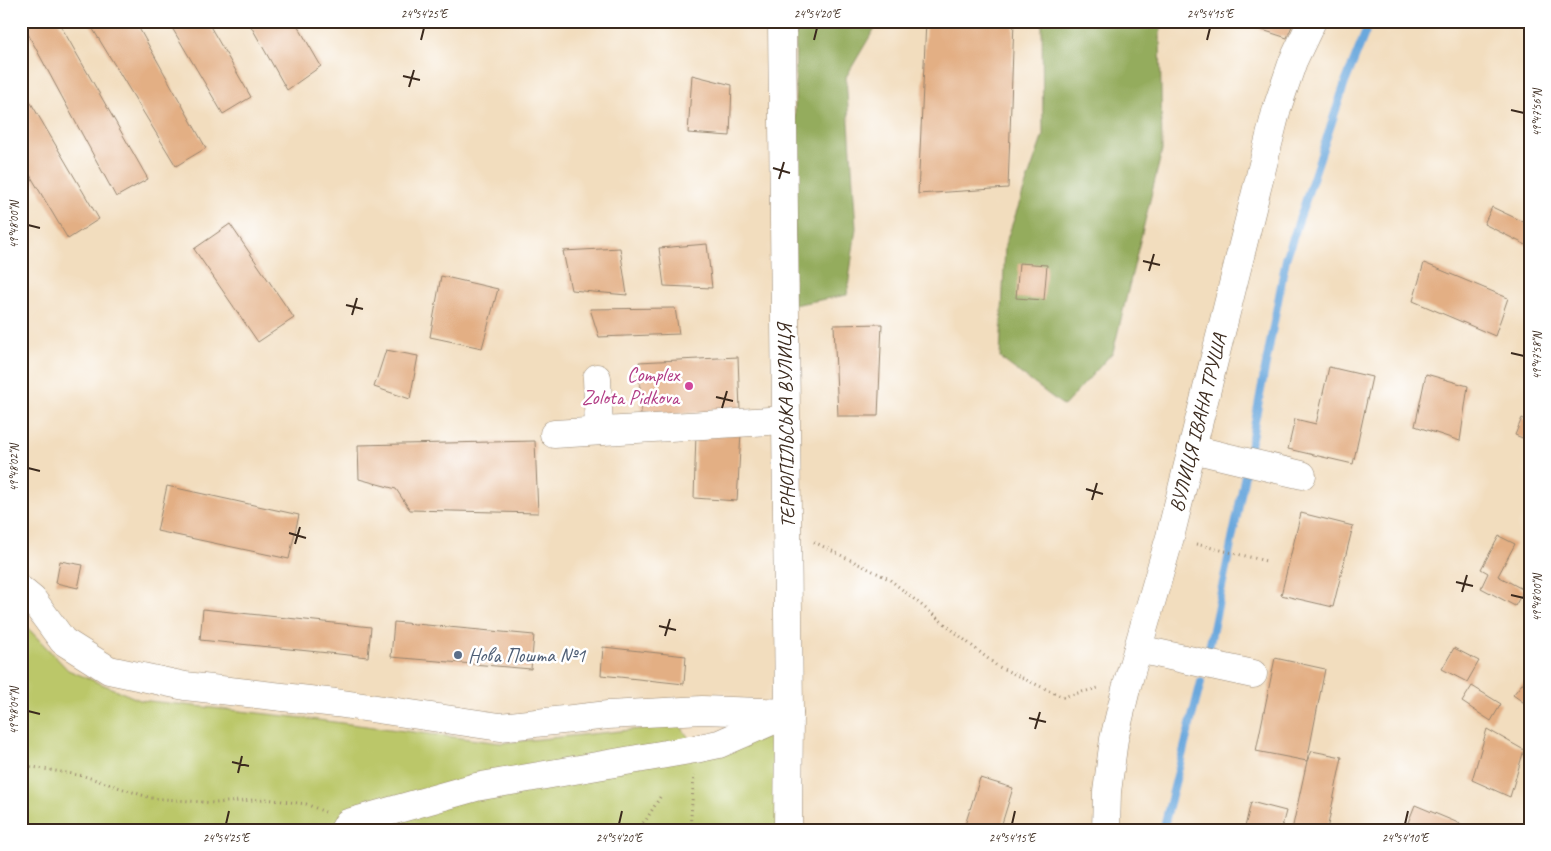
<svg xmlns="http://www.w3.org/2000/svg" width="1551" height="851" viewBox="0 0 1551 851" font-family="Caveat,sans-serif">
  <rect width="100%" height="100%" fill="#fff"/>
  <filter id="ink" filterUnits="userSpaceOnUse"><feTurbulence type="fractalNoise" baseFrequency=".02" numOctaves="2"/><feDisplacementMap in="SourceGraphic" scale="10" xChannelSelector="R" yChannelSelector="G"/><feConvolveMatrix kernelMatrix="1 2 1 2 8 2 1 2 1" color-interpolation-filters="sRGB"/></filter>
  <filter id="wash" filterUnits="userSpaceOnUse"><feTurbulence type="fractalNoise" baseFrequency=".0096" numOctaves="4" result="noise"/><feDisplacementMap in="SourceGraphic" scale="20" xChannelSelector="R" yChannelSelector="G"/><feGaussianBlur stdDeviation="1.12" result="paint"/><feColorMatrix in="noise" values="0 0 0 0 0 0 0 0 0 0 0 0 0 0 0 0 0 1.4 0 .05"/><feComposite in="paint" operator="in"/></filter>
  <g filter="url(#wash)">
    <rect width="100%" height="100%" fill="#f2ddbe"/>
    <polygon fill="#bbc769" stroke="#7b7844" points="21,621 68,670 140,700 294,717 501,743 680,725 696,749 789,713 788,830 21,830"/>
    <g fill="#94ac5d" stroke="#686b3e">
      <polygon points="796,21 879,21 846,77 856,228 847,295 793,305"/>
      <polygon points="1042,21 1164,21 1160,32 1162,151 1113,352 1064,406 1000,358 1005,245 1043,135"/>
    </g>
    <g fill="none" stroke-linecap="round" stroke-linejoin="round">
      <g stroke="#6ba8dd" stroke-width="8">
        <polyline points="1209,648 1237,516 1286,259 1345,83 1370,21"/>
        <polyline points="1163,830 1201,682"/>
      </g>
    </g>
    <g id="blocks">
      <g fill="#e3af84">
        <polygon points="21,21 58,21 148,179 116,197"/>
        <polygon points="88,21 135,21 206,148 176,166"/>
        <polygon points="168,21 207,21 251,97 223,114"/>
        <polygon points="248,21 295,21 321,66 287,90"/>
        <polygon points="926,21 1014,21 1008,188 918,194"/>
        <polygon points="1201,21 1219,21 1216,28"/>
        <polygon points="1248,21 1294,21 1287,38 1247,25"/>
        <polygon points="692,75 732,85 730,136 688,133"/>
        <polygon points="21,86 99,219 68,239 21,160"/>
        <polygon points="1492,207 1530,225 1530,247 1484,224"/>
        <polygon points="230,224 294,318 258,342 194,249"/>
        <polygon points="707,244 712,288 664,286 659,248"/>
        <polygon points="620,248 627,295 571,290 563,251"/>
        <polygon points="1019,263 1047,265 1044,300 1016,298"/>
        <polygon points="1424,263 1508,298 1495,336 1413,301"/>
        <polygon points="441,276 498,289 482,348 430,337"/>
        <polygon points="675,308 679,334 599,337 590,309"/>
        <polygon points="882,324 878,416 838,416 834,325"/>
        <polygon points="386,350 418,356 410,399 374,387"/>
        <polygon points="738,357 740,411 641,415 639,362"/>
        <polygon points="1329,367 1372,377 1353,464 1288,449 1295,419 1316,424"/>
        <polygon points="1426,374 1468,386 1460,441 1415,426"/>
        <polygon points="1522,418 1530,422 1530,441 1515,435"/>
        <polygon points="696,433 741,433 737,501 694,498"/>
        <polygon points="535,441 538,513 410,510 396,489 359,479 358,445"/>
        <polygon points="167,486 299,515 289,559 157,531"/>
        <polygon points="1301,513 1353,526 1333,607 1281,595"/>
        <polygon points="1499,536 1515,544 1498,576 1524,590 1515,606 1481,588 1488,573 1481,569"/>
        <polygon points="60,561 83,565 78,588 56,583"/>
        <polygon points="203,609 371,627 368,657 200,640"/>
        <polygon points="394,622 534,635 531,669 391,657"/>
        <polygon points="603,647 686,656 684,684 601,675"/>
        <polygon points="1454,648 1479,661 1467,682 1442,669"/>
        <polygon points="1275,658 1325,669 1307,761 1256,751"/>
        <polygon points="1530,674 1530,707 1513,695"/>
        <polygon points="1472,686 1501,704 1491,721 1462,702"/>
        <polygon points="1487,729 1524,750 1510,797 1472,780"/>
        <polygon points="1312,751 1342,757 1327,830 1292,830 1307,761"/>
        <polygon points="980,778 1013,788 1000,830 968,830 964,828"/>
        <polygon points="1251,802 1286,811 1281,830 1257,830 1245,827"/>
        <polygon points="1415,805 1468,827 1467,830 1405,830"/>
      </g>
    </g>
  </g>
  <g filter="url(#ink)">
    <use href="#blocks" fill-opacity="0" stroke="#96846e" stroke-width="1"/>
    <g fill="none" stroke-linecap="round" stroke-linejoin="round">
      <g stroke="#96846e" stroke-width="29">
        <g id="minor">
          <polyline points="782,21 789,713 788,830"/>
          <polyline points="597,378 599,431"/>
          <polyline points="554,434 785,420"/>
          <polyline points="1192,449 1302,475"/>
          <polyline points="21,590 33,600 63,641 109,670 185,686 336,703 500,727 608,715 702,710 789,713"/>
          <polyline points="1138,649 1253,674"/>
          <polyline points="344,830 348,823 476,787 695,749 719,744 783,716"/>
          <polyline points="1106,830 1107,792 1114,739 1126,689 1170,537 1277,108 1293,61 1312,21"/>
        </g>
      </g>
      <g stroke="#96846e" stroke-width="3" stroke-dasharray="1 4" stroke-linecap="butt">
        <polyline points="814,542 889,579 997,666 1063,697 1098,688"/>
        <polyline points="1196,544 1266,561"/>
        <polyline points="21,765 84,776 151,798 215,803 266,799 306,804 325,812"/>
        <polyline points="636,830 646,820 662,794"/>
        <polyline points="690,830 694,775"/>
      </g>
      <use href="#minor" stroke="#fff" stroke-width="28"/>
    </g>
  </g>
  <path fill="none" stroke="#3b2a1e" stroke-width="2" d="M421,40l3,-12M814,40l3,-12M1207,40l3,-12M403,76l17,4M409,87l5,-17M1511,110l13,3M773,168l17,5M779,179l5,-17M28,225l12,3M1143,261l17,4M1149,271l5,-17M346,305l17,4M352,315l5,-17M1511,353l13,3M716,397l17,4M722,408l5,-17M28,468l12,3M1086,489l17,5M1092,500l5,-17M289,533l17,5M295,544l5,-17M1456,582l17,4M1462,592l5,-17M1511,595l13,3M659,626l17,4M665,636l5,-17M28,711l12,3M1029,718l17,4M1035,729l5,-17M232,762l17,4M238,773l4,-17M226,824l3,-13M619,824l3,-13M1012,824l3,-13M1405,824l3,-13"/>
  <circle fill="#d1479c" stroke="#fff" stroke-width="2" cx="689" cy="386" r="5"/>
  <circle fill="#5c6f8a" stroke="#fff" stroke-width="2" cx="458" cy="655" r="5"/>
  <g text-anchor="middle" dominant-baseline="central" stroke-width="5" stroke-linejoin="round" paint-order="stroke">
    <g font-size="20" fill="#b23c85" stroke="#fff" text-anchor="end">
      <text x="679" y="374">Complex<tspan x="679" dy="23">Zolota Pidkova</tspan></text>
    </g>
    <g font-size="20" fill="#3b2a1e" stroke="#fff">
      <text transform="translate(1198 423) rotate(-76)">ВУЛИЦЯ ІВАНА ТРУША</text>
      <text transform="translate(786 426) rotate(-91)">ТЕРНОПІЛЬСЬКА ВУЛИЦЯ</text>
    </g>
    <g font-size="20" fill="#4e5e75" stroke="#fff" text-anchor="start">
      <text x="468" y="655">Нова Пошта №1</text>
    </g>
  </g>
  <rect width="1551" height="851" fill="none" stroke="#fff" stroke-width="55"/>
  <rect x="28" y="28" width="1496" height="796" fill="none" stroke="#3b2a1e" stroke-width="2"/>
  <g font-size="12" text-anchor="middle" fill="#3b2a1e">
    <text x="424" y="18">24°54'25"E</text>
    <text x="817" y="18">24°54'20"E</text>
    <text x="1210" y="18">24°54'15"E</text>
    <text transform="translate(1537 113) rotate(-90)" y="4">49°47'56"N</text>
    <text transform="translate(14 225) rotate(-90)" y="4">49°48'00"N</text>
    <text transform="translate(1537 356) rotate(-90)" y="4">49°47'58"N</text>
    <text transform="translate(14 468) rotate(-90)" y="4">49°48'02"N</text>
    <text transform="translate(1537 598) rotate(-90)" y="4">49°48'00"N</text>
    <text transform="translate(14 711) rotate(-90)" y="4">49°48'04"N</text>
    <text x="226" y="842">24°54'25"E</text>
    <text x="619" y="842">24°54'20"E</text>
    <text x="1012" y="842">24°54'15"E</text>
    <text x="1405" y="842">24°54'10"E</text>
  </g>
</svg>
